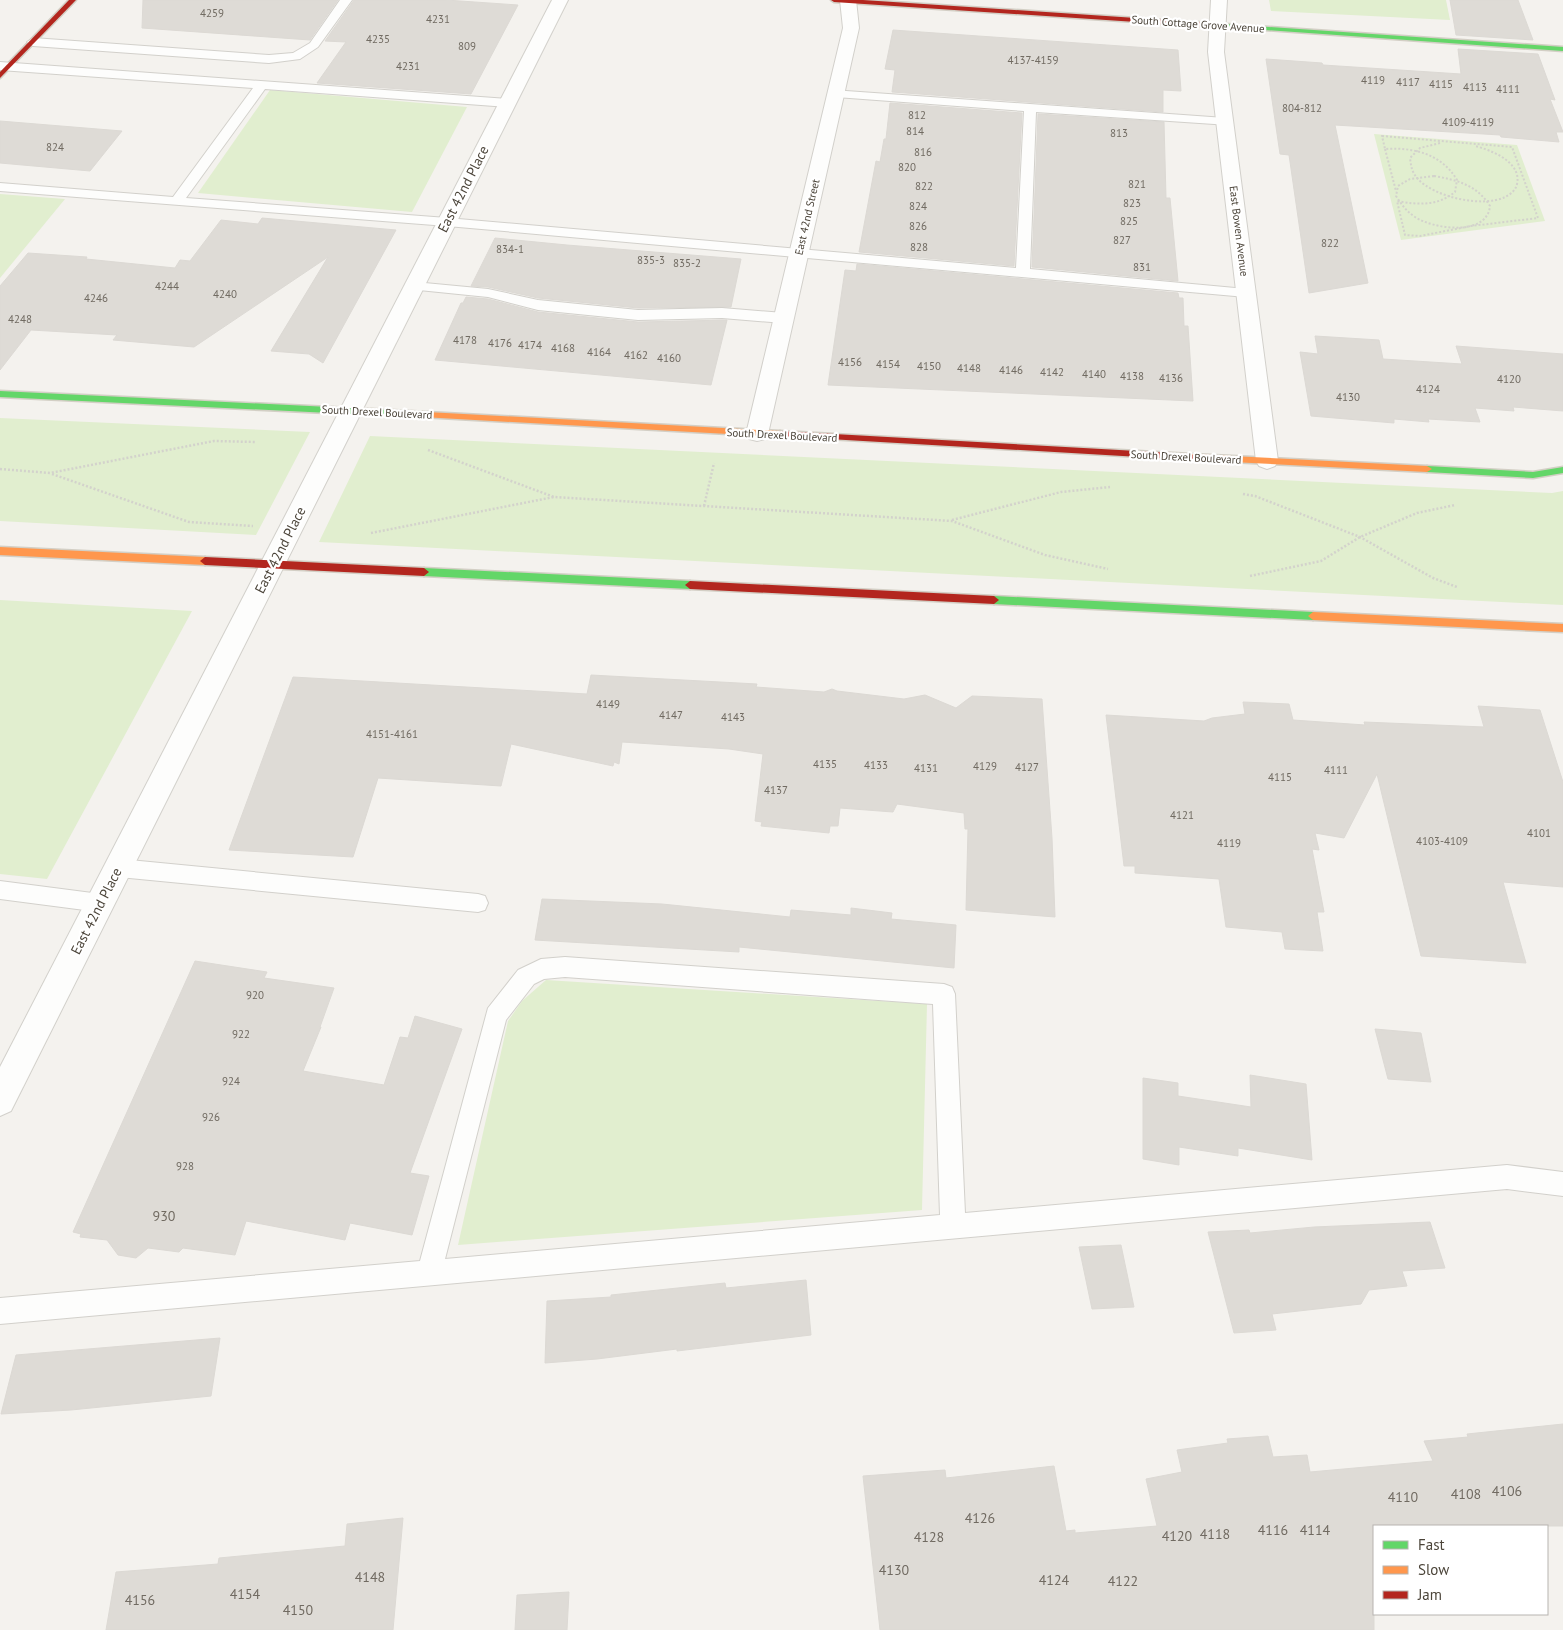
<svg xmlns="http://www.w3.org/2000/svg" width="1563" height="1630" viewBox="0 0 1563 1630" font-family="'PT Sans',sans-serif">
  <rect width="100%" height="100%" fill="#f4f2ee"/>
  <g fill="#e1eecf">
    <polygon points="1269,0 1446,0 1450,20 1271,11"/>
    <polygon points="270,90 467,107 412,212 198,193"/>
    <polygon points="1374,134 1517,145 1545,221 1401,240"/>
    <polygon points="0,194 65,199 0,278"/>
    <polygon points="0,418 310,432 256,535 0,521"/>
    <polygon points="370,436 1552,493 1563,491 1563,605 319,542"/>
    <polygon points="0,600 192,611 47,879 0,874"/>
    <polygon points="546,980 927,1004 922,1210 458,1245 508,1021 522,1001"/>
  </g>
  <g fill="#dedbd6" stroke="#dcd9d4">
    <polygon points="143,0 338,0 310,40 142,28"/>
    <polygon points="354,0 446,0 518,5 471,94 317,83 346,42 325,41"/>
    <polygon points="1450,0 1518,0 1533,40 1456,35"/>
    <polygon points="893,30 1178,50 1181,91 1163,90 1163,112 892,92 895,70 885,69"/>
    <polygon points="1458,49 1538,54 1555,100 1550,99 1563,132 1556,132 1559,142 1501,137 1500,135 1335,125 1368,283 1309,293 1289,155 1280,154 1266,59 1322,63 1323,65 1461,74"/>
    <polygon points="890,103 1022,113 1014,266 859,252 876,161 880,162 884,139 886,139"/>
    <polygon points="1038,114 1164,122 1166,198 1170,198 1178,281 1032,267"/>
    <polygon points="0,121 122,131 90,171 0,163"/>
    <polygon points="262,218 396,230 323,363 309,354 271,351 328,257 194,347 113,340 117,335 31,330 0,370 0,286 28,253 87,257 86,259 175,268 180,260 190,261 221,220 258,224"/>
    <polygon points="495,238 567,245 741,259 731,307 638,308 538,298 488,287 471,286"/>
    <polygon points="857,264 1178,293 1179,298 1183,298 1184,326 1188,326 1193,401 828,385 845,270 856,271"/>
    <polygon points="466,297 488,299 538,312 638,322 727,320 711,385 435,360 461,303 463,303"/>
    <polygon points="1315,336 1379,340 1383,359 1462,364 1456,346 1563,354 1563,411 1513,407 1514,411 1475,408 1480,422 1428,419 1429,422 1394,419 1394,423 1311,416 1300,352 1318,354"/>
    <polygon points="591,675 757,684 756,687 824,692 832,689 837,691 904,699 925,695 956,708 972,696 1042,699 1052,838 1055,917 966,910 968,829 965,829 964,813 897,804 893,812 840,808 838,826 830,826 829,833 761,826 762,822 755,821 763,754 729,749 622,742 619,764 614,762 613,766 511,744 501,786 378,778 353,857 229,850 293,677 587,694"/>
    <polygon points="1243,702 1289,704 1293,720 1365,725 1364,722 1484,727 1478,706 1540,710 1563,782 1563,887 1503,882 1526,963 1421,956 1377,774 1344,838 1315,833 1319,850 1312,849 1324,912 1317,912 1323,951 1285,949 1282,932 1226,927 1219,879 1135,873 1135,866 1124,866 1106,715 1204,721 1212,718 1245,714"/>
    <polygon points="542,899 662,904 790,917 791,910 851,915 851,908 892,913 891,919 956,925 954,968 739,947 739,952 535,940"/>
    <polygon points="195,961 267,972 264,978 334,988 320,1027 321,1027 303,1071 384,1085 400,1037 408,1038 415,1016 462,1029 410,1173 429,1176 412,1235 350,1223 345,1240 246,1221 235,1255 183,1248 179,1252 148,1248 136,1258 118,1255 107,1240 80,1237 81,1234 73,1232"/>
    <polygon points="1375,1029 1421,1033 1431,1082 1388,1079"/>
    <polygon points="1250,1075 1306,1084 1312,1160 1238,1148 1238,1156 1179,1147 1179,1165 1143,1159 1143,1078 1178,1083 1178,1096 1251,1107"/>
    <polygon points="1430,1222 1445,1268 1402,1271 1407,1286 1369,1290 1361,1304 1272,1314 1276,1330 1234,1333 1208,1232 1249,1230 1250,1233 1314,1227"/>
    <polygon points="1121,1245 1134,1307 1092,1309 1079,1247"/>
    <polygon points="806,1280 811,1335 677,1351 677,1349 597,1359 545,1363 547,1301 611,1297 611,1295 725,1283 726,1288"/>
    <polygon points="220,1338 211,1396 71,1410 1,1414 16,1355"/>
    <polygon points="1563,1424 1563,1526 1374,1526 1374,1630 880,1630 863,1476 945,1470 946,1478 1054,1466 1066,1531 1075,1530 1075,1533 1157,1526 1146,1479 1182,1472 1177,1450 1228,1443 1227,1439 1268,1436 1273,1457 1307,1455 1310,1472 1433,1461 1424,1441 1468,1437 1467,1434"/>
    <polygon points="403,1518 393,1630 106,1630 116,1572 218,1564 219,1558 345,1546 347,1524"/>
    <polygon points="569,1592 567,1630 515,1630 517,1595"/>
  </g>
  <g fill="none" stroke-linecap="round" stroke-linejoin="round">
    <g stroke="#d2d0cb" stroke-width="2">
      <g id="lane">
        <polygon points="340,0 352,0 318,47 300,59 269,63 33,46 27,42 33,38 269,55 293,53 310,43"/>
        <polygon points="0,62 508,99 514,103 508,107 265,89 186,198 447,218 1016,268 1024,111 836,97 832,96 830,93 832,90 1225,118 1229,119 1231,122 1229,125 1036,112 1030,269 1246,289 1251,290 1253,293 1251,296 1246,297 447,226 0,191 0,183 173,197 253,88 0,70"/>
        <polygon points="414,282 488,289 538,300 638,310 722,308 784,313 789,315 791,318 789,321 784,323 722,318 638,320 538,310 488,297 409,289 407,286 409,283"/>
        <polygon points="119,859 478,894 485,896 488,903 485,910 478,912 119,877 112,874 109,868 112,862"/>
        <polygon points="0,881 100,894 107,896 110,903 107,910 100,912 0,899"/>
        <path d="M565,957l379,27 8,3 3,7 10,219 542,-48 56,7v24l-56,-7 -1507,135v-26l420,-37 68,-253 30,-38 23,-11zM565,977l368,27 7,211 -495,44 61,-239 28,-36 10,-5z"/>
      </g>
    </g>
    <g stroke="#d2d0cb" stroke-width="2">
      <g id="street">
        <polygon points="552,0 568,0 11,1111 0,1116 0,1067"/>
        <polygon points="840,0 856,0 859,28 768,434 765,439 757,441 749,439 746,434 843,28"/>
        <polygon points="1211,0 1227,0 1224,52 1278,461 1275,466 1267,469 1259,466 1256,461 1208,52"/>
      </g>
    </g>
    <g stroke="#d3cfc5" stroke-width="3">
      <g id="fast">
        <polygon points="1211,23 1563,47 1563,51 1209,26 1209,24"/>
        <polygon points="0,391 390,410 394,413 390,416 0,397"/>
        <polygon points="1427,466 1533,472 1563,467 1563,473 1533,478 1427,472 1422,469"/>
        <polygon points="424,568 690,581 695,585 690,589 424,576 419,572"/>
        <polygon points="994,596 1313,612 1318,616 1313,620 994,604 989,600"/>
      </g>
    </g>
    <g stroke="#d3cfc5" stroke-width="3">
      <g id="slow">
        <polygon points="390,410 780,431 784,434 780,437 387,415 387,411"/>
        <polygon points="1191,454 1427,466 1432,469 1427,472 1191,460 1186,457"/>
        <polygon points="0,547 205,557 210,561 205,565 0,555"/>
        <polygon points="1313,612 1563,624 1563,632 1313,620 1308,616"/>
      </g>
    </g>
    <g stroke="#d3cfc5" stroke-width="3">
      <g id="jam">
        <polygon points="69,0 76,0 0,78 0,72"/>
        <polygon points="831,0 863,0 1211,23 1214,25 1211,27 834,2"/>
        <polygon points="780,431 1191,454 1196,457 1191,460 777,436 776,434"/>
        <polygon points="205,557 424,568 429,572 424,576 205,565 200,561"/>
        <polygon points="690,581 994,596 999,600 994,604 690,589 685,585"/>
      </g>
    </g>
    <g stroke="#d3d2cc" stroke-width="2" stroke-dasharray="2 2" stroke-linecap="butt">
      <path d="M1382,136l130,11 26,71 -67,8 -51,10 -15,-1 -8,-34c21,4 41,5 58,-9l2,-12c-15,-26 -44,-33 -72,-31z"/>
      <path d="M1440,143l-20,5 -10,10c1,8 2,15 8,21 16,18 65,29 87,18 5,-2 11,-7 12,-13 5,-22 -26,-34 -42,-38"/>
      <polyline points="1385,149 1396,191"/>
      <path d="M1434,176c23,4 43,9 56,30 -3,31 -57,23 -75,11 -9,-6 -13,-12 -19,-21l2,-10 12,-7z"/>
    </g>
    <g stroke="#d3d2cc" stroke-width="2.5" stroke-dasharray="2 2" stroke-linecap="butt">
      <polyline points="428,450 554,497"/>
      <polyline points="0,469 50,473 214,441 256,442"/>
      <polyline points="52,474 189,522 253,526"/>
      <polyline points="1243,494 1255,496 1360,537 1433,578 1457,587"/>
      <polyline points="704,506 714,463"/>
      <polyline points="952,520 1061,492 1110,487"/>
      <polyline points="371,533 554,497 952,521 1045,555 1108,569"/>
      <polyline points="1250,576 1321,561 1360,537 1417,513 1455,505"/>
    </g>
    <use href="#lane" fill="#fdfdfc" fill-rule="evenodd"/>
    <use href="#street" fill="#fdfdfc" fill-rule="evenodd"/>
    <use href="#fast" fill="#63d668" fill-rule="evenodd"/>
    <use href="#slow" fill="#ff974d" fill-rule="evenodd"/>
    <use href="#jam" fill="#b3261e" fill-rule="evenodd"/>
  </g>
  <g text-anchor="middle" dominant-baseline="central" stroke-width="4.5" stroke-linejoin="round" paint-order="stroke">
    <g font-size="11" fill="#706a61">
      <text x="212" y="13">4259</text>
      <text x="438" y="19">4231</text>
      <text x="378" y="39">4235</text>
      <text x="467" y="46">809</text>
      <text x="1033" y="60">4137-4159</text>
      <text x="408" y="66">4231</text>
      <text x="1373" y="80">4119</text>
      <text x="1408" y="82">4117</text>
      <text x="1441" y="84">4115</text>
      <text x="1475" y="87">4113</text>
      <text x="1508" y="89">4111</text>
      <text x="1302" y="108">804-812</text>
      <text x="917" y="115">812</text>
      <text x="1468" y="122">4109-4119</text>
      <text x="915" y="131">814</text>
      <text x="1119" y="133">813</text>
      <text x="55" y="147">824</text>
      <text x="923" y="152">816</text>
      <text x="907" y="167">820</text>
      <text x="1137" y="184">821</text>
      <text x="924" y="186">822</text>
      <text x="1132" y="203">823</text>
      <text x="918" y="206">824</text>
      <text x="1129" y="221">825</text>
      <text x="918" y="226">826</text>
      <text x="1122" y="240">827</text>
      <text x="1330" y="243">822</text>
      <text x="919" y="247">828</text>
      <text x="510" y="249">834-1</text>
      <text x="651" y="260">835-3</text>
      <text x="687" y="263">835-2</text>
      <text x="1142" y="267">831</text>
      <text x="167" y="286">4244</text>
      <text x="225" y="294">4240</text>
      <text x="96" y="298">4246</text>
      <text x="20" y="319">4248</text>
      <text x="465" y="340">4178</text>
      <text x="500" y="343">4176</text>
      <text x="530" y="345">4174</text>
      <text x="563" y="348">4168</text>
      <text x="599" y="352">4164</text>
      <text x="636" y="355">4162</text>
      <text x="669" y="358">4160</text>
      <text x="850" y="362">4156</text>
      <text x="888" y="364">4154</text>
      <text x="929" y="366">4150</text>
      <text x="969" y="368">4148</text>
      <text x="1011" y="370">4146</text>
      <text x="1052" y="372">4142</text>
      <text x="1094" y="374">4140</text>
      <text x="1132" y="376">4138</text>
      <text x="1171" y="378">4136</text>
      <text x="1509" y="379">4120</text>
      <text x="1428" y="389">4124</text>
      <text x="1348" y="397">4130</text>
      <text x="608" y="704">4149</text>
      <text x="671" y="715">4147</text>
      <text x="733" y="717">4143</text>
      <text x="392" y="734">4151-4161</text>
      <text x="825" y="764">4135</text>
      <text x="876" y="765">4133</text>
      <text x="985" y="766">4129</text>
      <text x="1027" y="767">4127</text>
      <text x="926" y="768">4131</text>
      <text x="1336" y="770">4111</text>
      <text x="1280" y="777">4115</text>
      <text x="776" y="790">4137</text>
      <text x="1182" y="815">4121</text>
      <text x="1539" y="833">4101</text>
      <text x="1442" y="841">4103-4109</text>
      <text x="1229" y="843">4119</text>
      <text x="255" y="995">920</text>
      <text x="241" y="1034">922</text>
      <text x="231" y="1081">924</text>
      <text x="211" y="1117">926</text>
      <text x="185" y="1166">928</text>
    </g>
    <g font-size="11" fill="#4b4439" stroke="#fff">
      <text transform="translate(1198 24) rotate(4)">South Cottage Grove Avenue</text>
      <text transform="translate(807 217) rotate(-77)">East 42nd Street</text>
      <text transform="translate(1239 231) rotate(83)">East Bowen Avenue</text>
      <text transform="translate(377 412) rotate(3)">South Drexel Boulevard</text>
      <text transform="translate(782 435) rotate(3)">South Drexel Boulevard</text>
      <text transform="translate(1186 457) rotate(3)">South Drexel Boulevard</text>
    </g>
    <g font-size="14" fill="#4b4439" stroke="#fff">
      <text transform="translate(463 189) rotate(-63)">East 42nd Place</text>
      <text transform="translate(280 550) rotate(-63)">East 42nd Place</text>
      <text transform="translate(96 911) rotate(-63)">East 42nd Place</text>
    </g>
    <g font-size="14" fill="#706a61">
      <text x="164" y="1216">930</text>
      <text x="1507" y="1491">4106</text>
      <text x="1466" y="1494">4108</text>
      <text x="1403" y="1497">4110</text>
      <text x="980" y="1518">4126</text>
      <text x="1273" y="1530">4116</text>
      <text x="1315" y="1530">4114</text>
      <text x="1215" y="1534">4118</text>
      <text x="1177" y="1536">4120</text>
      <text x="929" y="1537">4128</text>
      <text x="894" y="1570">4130</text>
      <text x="370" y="1577">4148</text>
      <text x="1054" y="1580">4124</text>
      <text x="1123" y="1581">4122</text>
      <text x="245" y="1594">4154</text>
      <text x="140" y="1600">4156</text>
      <text x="298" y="1610">4150</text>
    </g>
  </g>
  <rect x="1373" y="1525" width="175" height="90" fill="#ffffff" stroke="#b7b4b0"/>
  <rect x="1383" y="1541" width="25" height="8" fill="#63d668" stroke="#b7b4b0"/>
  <text x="1418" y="1550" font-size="15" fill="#4b4439">Fast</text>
  <rect x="1383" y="1566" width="25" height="8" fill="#ff974d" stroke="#b7b4b0"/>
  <text x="1418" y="1575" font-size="15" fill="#4b4439">Slow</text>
  <rect x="1383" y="1591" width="25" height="8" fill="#b3261e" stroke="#b7b4b0"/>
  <text x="1418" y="1600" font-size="15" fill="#4b4439">Jam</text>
</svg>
